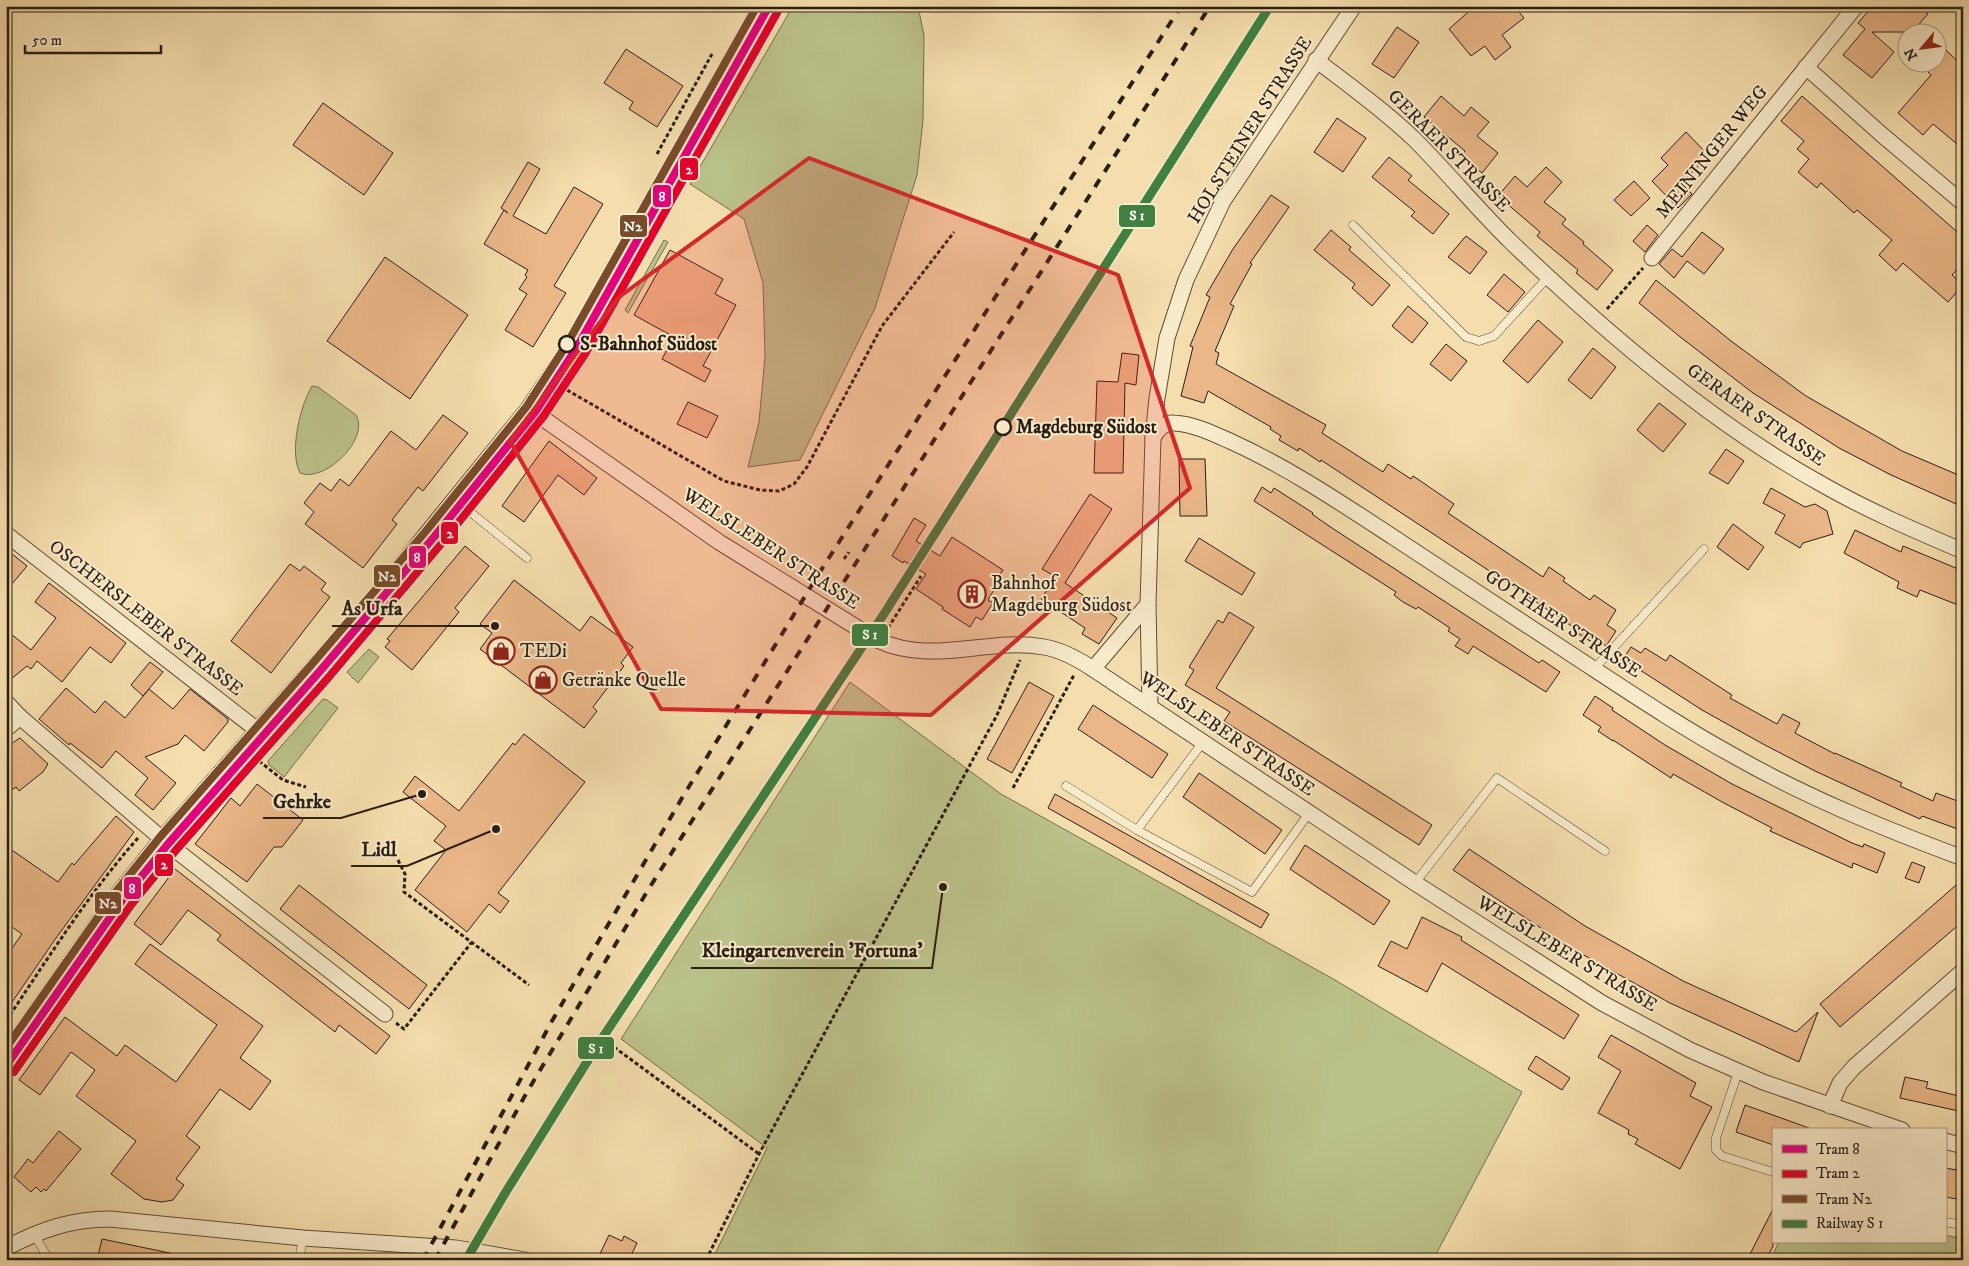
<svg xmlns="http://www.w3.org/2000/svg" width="1969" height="1266" viewBox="0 0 1969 1266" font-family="'IM FELL DW Pica',serif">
  <rect width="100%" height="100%" fill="#f5dead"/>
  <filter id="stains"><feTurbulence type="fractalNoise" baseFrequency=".004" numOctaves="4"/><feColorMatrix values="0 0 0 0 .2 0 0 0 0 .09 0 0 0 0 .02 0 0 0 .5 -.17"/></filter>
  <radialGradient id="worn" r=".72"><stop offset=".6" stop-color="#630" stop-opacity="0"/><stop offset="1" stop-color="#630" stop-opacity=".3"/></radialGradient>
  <g fill="#bbc18a" stroke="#72704f">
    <polygon points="793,6 918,6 924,36 923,120 917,175 875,308 800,460 748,467 759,422 765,356 763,283 744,219 690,184"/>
    <polygon points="664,240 668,242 628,313 625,310"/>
    <path d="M312,386l6,1 38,28c14,24 -31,68 -56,58 -11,-21 0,-67 12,-87z"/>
    <polygon points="369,649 379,657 358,683 347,672"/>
    <polygon points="850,682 1001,794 1335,980 1522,1092 1433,1260 712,1260 767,1148 621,1039"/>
    <polygon points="323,699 327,700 338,708 284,777 269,765 268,761"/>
    <polygon points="1945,1235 1963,1239 1963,1260 1770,1260 1779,1242 1945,1242"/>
  </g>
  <g fill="#ebb788" stroke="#291e14">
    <polygon points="1475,6 1514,6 1524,18 1502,35 1511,47 1495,60 1485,46 1471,56 1449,29"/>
    <polygon points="1873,6 1918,6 1928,14 1912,32 1872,32 1894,52 1872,78 1843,55 1865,29 1858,23"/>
    <polygon points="1397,27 1419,42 1394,78 1372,64"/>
    <polygon points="1936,41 1963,66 1963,149 1933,124 1923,135 1898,113 1931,75 1918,62 1936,62"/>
    <polygon points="626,49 683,86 657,127 629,109 633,102 604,83"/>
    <polygon points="1441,96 1464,116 1471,107 1489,122 1477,136 1498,153 1482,173 1461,156 1465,151 1424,117"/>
    <polygon points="1802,96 1963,237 1963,263 1952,275 1963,285 1948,302 1903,263 1896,271 1879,255 1892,240 1857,210 1854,213 1821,183 1817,188 1798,172 1809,159 1797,149 1804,141 1781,121"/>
    <polygon points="323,103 393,153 364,195 293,145"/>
    <polygon points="1337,118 1366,138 1343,172 1314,152"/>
    <polygon points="1686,132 1709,156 1681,183 1692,194 1678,208 1652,181 1668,165 1661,158"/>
    <polygon points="1389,157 1412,176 1408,180 1449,214 1433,234 1411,216 1415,212 1372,177"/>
    <polygon points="528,162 540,169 513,216 546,234 574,187 603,204 554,286 566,293 533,347 505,330 527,294 519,289 527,277 525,275 528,270 484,244 504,210 508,213 501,208"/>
    <polygon points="1546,167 1562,182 1544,202 1566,219 1562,224 1584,242 1583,244 1613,270 1597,290 1576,273 1578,270 1537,236 1540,232 1498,196 1515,176 1527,187"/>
    <polygon points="1634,181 1650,198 1631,216 1614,200"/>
    <polygon points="1271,195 1289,207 1250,263 1252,264 1230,304 1234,306 1215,351 1219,353 1216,364 1326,425 1322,433 1383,472 1388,464 1411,479 1413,476 1422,482 1454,504 1448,513 1543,577 1549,567 1565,578 1563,581 1590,600 1594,595 1616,610 1607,625 1616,631 1606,646 1593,637 1590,641 1571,629 1573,627 1529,597 1321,460 1320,462 1299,448 1298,451 1279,440 1281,436 1270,429 1271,427 1208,391 1204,403 1181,396 1193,347 1190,346 1210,297 1206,295 1233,249"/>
    <polygon points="1647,225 1658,235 1645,252 1633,241"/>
    <polygon points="1331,230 1351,247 1349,250 1390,285 1372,306 1352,288 1355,284 1314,250"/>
    <polygon points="1702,232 1724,249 1704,274 1687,261 1674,278 1659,264 1672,249 1682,257"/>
    <polygon points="1466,236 1487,252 1470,274 1448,257"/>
    <polygon points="670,250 723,279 715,294 736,305 703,366 711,370 705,382 662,359 674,337 634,315"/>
    <polygon points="385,257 468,315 410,399 327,341"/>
    <polygon points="1504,274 1525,292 1508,312 1487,295"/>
    <polygon points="1656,280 1731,341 1806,396 1902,451 1963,477 1963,507 1891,475 1839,448 1753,393 1679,336 1639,303"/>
    <polygon points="1408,306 1428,323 1412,343 1392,326"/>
    <polygon points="1538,320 1563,342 1528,383 1503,361"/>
    <polygon points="1446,344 1467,361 1451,381 1430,364"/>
    <polygon points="1593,348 1616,367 1591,399 1568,380"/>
    <polygon points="1122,353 1139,355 1136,385 1125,383 1123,473 1094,473 1097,381 1118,382"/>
    <polygon points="688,402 718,416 707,438 677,424"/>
    <polygon points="1659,403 1686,424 1663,452 1637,430"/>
    <polygon points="443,415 468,433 423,491 418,487 392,520 397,524 363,568 305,524 314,512 304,503 320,483 331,491 340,479 349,486 391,431 416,450"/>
    <polygon points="549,441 597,478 584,495 558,475 524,522 502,506"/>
    <polygon points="1726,449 1744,461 1728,484 1709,473"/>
    <polygon points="1179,459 1205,459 1207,516 1180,516"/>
    <polygon points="1262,487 1271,493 1274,488 1313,513 1312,514 1329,526 1539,663 1542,660 1560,672 1546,692 1473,646 1468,654 1455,646 1460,639 1448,631 1450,628 1418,607 1416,609 1403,602 1394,595 1396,592 1254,501"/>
    <polygon points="1771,488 1805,507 1815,504 1827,511 1833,534 1803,543 1800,548 1775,533 1785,515 1763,503"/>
    <polygon points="1090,494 1112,509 1065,583 1117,618 1099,644 1082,634 1085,628 1041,599 1056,577 1042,569"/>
    <polygon points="914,518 926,525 916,541 940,556 952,537 1003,570 992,586 995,588 988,600 993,603 982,620 976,617 970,627 942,609 943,607 916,589 926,574 904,561 903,563 892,556"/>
    <polygon points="1733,524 1764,547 1748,570 1717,547"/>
    <polygon points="1855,530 1901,552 1903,546 1963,571 1963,607 1920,590 1917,597 1897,588 1899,582 1844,553"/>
    <polygon points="1199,538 1255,573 1242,595 1185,561"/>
    <polygon points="465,546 489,566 455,608 459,612 412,670 385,647 390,641 387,639"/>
    <polygon points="6,549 27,566 6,591"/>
    <polygon points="290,564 300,571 304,566 326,583 321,590 330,597 271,673 231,641"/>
    <polygon points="514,580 580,631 591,616 633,647 621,663 624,666 593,707 597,711 584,728 480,649 492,633 480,624"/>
    <polygon points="49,583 126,643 111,663 90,647 62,682 37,661 31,669 27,666 6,683 6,630 31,650 56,618 35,602"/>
    <polygon points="1229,612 1254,627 1216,688 1432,825 1419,845 1224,721 1230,712 1185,685 1194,670 1189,667 1218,620 1223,623"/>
    <polygon points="1631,647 1641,653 1645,648 1666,661 1670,655 1732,695 1730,698 1777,724 1783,714 1800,723 1795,733 1835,754 1835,753 1902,783 1900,786 1933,801 1936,793 1963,803 1963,831 1922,816 1920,819 1891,806 1815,771 1763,744 1702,710 1623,659"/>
    <polygon points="150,662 163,672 143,696 131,685"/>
    <polygon points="1029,682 1054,696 1012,773 987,759"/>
    <polygon points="66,688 95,713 105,701 125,718 149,689 173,709 190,689 228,719 228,722 204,751 185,735 178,744 145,757 176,783 153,810 135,795 148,778 116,751 102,768 70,743 69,745 39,719"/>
    <polygon points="1595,696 1613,708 1612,710 1665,745 1732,784 1852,843 1863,847 1864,844 1885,853 1877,873 1853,863 1852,868 1770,831 1772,828 1724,803 1673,774 1671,778 1613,740 1613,741 1598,731 1601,727 1583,715"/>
    <polygon points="1093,705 1168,754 1152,778 1078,729"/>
    <polygon points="524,734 585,782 498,893 509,901 500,913 489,904 467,932 415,890 446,850 434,841 446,826 403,792 415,776 459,811 513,743 515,745"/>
    <polygon points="20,738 48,764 43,772 19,791 16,787 6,794 6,747"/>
    <polygon points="1199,773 1282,830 1265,854 1183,797"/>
    <polygon points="257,784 303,820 282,847 274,847 247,882 195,844 231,798 240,806"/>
    <polygon points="1055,794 1269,914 1261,928 1048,808"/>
    <polygon points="116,816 134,832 56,938 6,1011 6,957 22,934 6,923 6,846 58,882 72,863 74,865"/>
    <polygon points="1305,845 1390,901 1374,925 1290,869"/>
    <polygon points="1469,849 1585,926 1683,981 1796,1032 1818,1012 1799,1062 1670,1003 1571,948 1453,870"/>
    <polygon points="1912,862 1925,867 1919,883 1905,878"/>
    <polygon points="175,869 390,1036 376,1054 339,1025 335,1032 217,940 221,935 188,910 161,945 134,924"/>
    <polygon points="1963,879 1963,921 1840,1027 1820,1004"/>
    <polygon points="299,885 427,985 409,1009 280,909"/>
    <polygon points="1422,917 1462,937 1461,940 1579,1015 1564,1039 1442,963 1427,992 1378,966 1391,941 1407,949"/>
    <polygon points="150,944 263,1026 240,1058 271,1081 250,1110 220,1089 186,1136 200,1147 176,1179 184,1185 173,1200 162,1202 144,1199 111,1174 136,1141 76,1096 95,1070 71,1052 40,1095 19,1080 65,1017 117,1056 125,1045 176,1082 217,1025 135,964"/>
    <polygon points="1611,1035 1696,1083 1690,1096 1712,1107 1680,1169 1635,1144 1638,1139 1628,1134 1629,1130 1598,1113 1621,1071 1598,1057"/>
    <polygon points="1536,1056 1570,1078 1562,1090 1528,1069"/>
    <polygon points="1905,1077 1928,1082 1926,1088 1963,1097 1963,1112 1900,1098"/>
    <polygon points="1745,1105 1809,1128 1809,1130 1773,1130 1773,1145 1736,1132"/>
    <polygon points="59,1131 81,1149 46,1191 44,1189 41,1192 36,1187 31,1192 14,1177 28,1159 33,1163"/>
    <polygon points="1945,1168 1963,1171 1963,1200 1945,1197"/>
    <polygon points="1773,1209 1773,1246 1766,1260 1747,1260"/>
    <polygon points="609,1235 622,1241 624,1236 637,1243 629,1260 597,1260"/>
    <polygon points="102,1239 170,1253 169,1260 97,1260"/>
  </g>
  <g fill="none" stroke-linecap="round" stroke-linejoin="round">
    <g stroke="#5c4e3a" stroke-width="9">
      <g id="lane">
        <polyline points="1353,225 1466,337 1479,341 1494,336 1549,276"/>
        <polyline points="459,503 527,558"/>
        <polyline points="1594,669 1704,549"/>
        <polyline points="1066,786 1137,830 1203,742"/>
        <polyline points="1137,830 1252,892 1309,813"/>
        <polyline points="1415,883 1497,778 1605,851"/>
        <polyline points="1738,1072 1716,1138 1716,1150 1722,1156 1773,1172"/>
        <polyline points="1945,1222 1963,1225"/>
        <polyline points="34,1234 49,1260"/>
        <polyline points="299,1260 303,1238"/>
      </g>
    </g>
    <g stroke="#5c4e3a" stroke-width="17">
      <g id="street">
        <path d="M1316,60c34,26 69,51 99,80 33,33 63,70 96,102 93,89 201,182 314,244 44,25 91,45 138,65"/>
        <polyline points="1806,67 1881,134 1963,203"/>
        <polyline points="1652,258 1856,6"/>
        <path d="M531,410l188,132 158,98c57,26 110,-3 167,7 18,3 34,12 49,22l322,214 187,120 88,47 73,32 139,48"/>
        <path d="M1153,438c4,-8 11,-16 21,-15 20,1 40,11 58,19 57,26 109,61 161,95 61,40 123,81 184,121 52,34 104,69 159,99 72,41 149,72 227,101"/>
        <polyline points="6,534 261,733"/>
        <polyline points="1148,604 1150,706"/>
        <polyline points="1093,669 1148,604 1153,438 1157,398 1167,338 1186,280 1223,201 1354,6"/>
        <polyline points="6,702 20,717 168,844 385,1014"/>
        <polyline points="6,729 20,717"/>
        <polyline points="1830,1106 1840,1083 1854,1067 1963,971"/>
        <polyline points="1945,1141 1963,1146"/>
        <path d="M6,1248c34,-18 65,-29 104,-29l193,19 153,10 69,12"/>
      </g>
    </g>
    <g stroke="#291e14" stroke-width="23">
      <polyline id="secondary" points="6,1059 120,896 164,841 379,597 531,410 573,347 764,6"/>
    </g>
    <g stroke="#291e14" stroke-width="3" stroke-dasharray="4 2.5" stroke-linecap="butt">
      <polyline points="657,154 712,54"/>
      <polyline points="1607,309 1643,268"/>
      <polyline points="567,390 724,481 760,490 779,491 794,484 807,467 882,326 954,232"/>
      <polyline points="844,559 849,552"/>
      <polyline points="888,628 921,576"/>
      <polyline points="259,761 283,780 306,787"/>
      <polyline points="1013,788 1074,675"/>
      <polyline points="398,860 405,874 404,892 529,985"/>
      <path d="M10,1015c40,-60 80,-123 128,-177"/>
      <polyline points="396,1023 404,1029 471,943"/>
      <polyline points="614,1047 759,1154"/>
      <polyline points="706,1260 759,1154 997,715 1020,660"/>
    </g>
    <use href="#lane" stroke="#f8eaca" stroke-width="8"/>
    <use href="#street" stroke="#f8eaca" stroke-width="15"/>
    <use href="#secondary" stroke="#f8eaca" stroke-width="21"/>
    <g stroke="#291e14" stroke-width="4" stroke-dasharray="9 9" stroke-linecap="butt">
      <polyline points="423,1260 552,1021 682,798 818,575 1181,6"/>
      <polyline points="435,1260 527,1092 648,890 1210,6"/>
    </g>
    <g stroke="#f8eaca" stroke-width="12">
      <polyline id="rail-1" points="466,1260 504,1195 595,1049 882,617 1270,6"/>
    </g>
    <use href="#rail-1" stroke="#408040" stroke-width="9"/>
    <g stroke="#f8eaca" stroke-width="11">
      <polyline id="tram-1" points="6,1066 123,899 168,844 320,671 434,537 535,412 576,349 769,6"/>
    </g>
    <g stroke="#f8eaca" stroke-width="11">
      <polyline id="tram-2" points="14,1072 131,905 176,850 328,678 442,543 543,417 585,354 778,11"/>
    </g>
    <g stroke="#f8eaca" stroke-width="11">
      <polyline id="tram-3" points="6,1048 115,893 160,837 312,664 426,531 527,406 567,344 757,6"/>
    </g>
    <use href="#tram-1" stroke="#e5007d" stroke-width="8"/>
    <use href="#tram-2" stroke="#e4002b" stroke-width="8"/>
    <use href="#tram-3" stroke="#7a4b2a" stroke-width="8"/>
  </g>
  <path fill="#d62828" fill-opacity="0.2" stroke="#d62828" stroke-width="4" stroke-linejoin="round" d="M809,158l309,117 72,213 -259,227 -270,-6 -151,-268 109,-144z"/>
  <defs>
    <g id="building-ring" transform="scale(1.4375)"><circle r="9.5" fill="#f8eaca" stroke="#8f2418" stroke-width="1.5"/><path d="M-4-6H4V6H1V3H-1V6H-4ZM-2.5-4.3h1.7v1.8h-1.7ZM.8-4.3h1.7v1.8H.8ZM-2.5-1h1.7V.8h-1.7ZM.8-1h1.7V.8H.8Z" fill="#8f2418"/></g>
    <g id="shop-ring" transform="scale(1.4375)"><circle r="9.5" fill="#f8eaca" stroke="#8f2418" stroke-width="1.5"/><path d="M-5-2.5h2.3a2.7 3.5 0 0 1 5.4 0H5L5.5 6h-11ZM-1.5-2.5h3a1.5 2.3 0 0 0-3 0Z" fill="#8f2418"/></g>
  </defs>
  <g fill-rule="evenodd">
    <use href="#building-ring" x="972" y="594"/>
    <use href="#shop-ring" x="501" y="651"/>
    <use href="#shop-ring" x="543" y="680"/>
  </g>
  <g fill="#f8eaca" stroke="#291e14" stroke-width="2.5">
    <circle cx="567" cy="344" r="8"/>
    <circle cx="1003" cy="427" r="8"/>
  </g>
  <g text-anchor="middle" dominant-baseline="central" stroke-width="4" stroke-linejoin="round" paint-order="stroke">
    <g font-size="19" fill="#291e14" stroke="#f8eaca">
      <text transform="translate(1250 130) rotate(-58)">HOLSTEINER STRASSE</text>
      <text transform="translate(1449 151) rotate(45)">GERAER STRASSE</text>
      <text transform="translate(1712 152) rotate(-51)">MEININGER WEG</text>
      <text transform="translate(1756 415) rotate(35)">GERAER STRASSE</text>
      <text transform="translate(771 549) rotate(33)">WELSLEBER STRASSE</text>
      <text transform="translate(146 618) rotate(38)">OSCHERSLEBER STRASSE</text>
      <text transform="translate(1563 624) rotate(33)">GOTHAER STRASSE</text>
      <text transform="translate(1227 734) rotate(34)">WELSLEBER STRASSE</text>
      <text transform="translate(1567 954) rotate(31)">WELSLEBER STRASSE</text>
    </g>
    <g font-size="19" font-weight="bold" fill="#291e14" stroke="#f8eaca" text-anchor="start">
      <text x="580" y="344">S-Bahnhof Südost</text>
      <text x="1016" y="427">Magdeburg Südost</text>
    </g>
    <g font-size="19" fill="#291e14" stroke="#f8eaca" text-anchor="start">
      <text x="991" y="583">Bahnhof<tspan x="991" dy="22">Magdeburg Südost</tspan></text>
      <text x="520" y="651">TEDi</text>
      <text x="562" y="680">Getränke Quelle</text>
    </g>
  </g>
  <path fill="none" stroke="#291e14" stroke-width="2" d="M495 626L413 626H332M422 794L341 818H263M496 829L407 866H351M943 887L932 968H691"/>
  <g fill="#291e14" stroke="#f8eaca" stroke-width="2">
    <circle cx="495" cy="626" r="5"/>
    <circle cx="422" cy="794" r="5"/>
    <circle cx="496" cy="829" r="5"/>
    <circle cx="943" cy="887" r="5"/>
  </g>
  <g font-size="20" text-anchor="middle" font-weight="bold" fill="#291e14" stroke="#f8eaca" stroke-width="4" stroke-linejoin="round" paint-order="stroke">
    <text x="372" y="615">As Urfa</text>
    <text x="302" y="808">Gehrke</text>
    <text x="379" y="856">Lidl</text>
    <text x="812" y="957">Kleingartenverein 'Fortuna'</text>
  </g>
  <g stroke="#f8eaca" stroke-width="2">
    <rect x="679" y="157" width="20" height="24" rx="5" fill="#e4002b"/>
    <rect x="652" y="184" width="20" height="24" rx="5" fill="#e5007d"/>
    <rect x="1118" y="204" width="38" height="24" rx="5" fill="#408040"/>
    <rect x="619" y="214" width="29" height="24" rx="5" fill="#7a4b2a"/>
    <rect x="440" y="521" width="19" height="24" rx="5" fill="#e4002b"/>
    <rect x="408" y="545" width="19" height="24" rx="5" fill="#e5007d"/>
    <rect x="373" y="564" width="28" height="24" rx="5" fill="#7a4b2a"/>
    <rect x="851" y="623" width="38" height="24" rx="5" fill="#408040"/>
    <rect x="154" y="853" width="20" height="24" rx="5" fill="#e4002b"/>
    <rect x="123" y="876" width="19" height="24" rx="5" fill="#e5007d"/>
    <rect x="94" y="891" width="28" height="24" rx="5" fill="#7a4b2a"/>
    <rect x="577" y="1036" width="38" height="24" rx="5" fill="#408040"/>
  </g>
  <g font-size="14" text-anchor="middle" font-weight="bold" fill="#fff">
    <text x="689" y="174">2</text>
    <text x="662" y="201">8</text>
    <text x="1137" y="220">S 1</text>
    <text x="633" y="231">N2</text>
    <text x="450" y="538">2</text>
    <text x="417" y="562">8</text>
    <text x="387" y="581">N2</text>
    <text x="870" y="639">S 1</text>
    <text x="164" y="869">2</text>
    <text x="132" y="893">8</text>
    <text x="108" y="908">N2</text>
    <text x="596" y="1053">S 1</text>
  </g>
  <rect width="1969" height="1266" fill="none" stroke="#f5dead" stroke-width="25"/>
  <rect x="8" y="8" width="1954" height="1251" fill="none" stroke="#291e14" stroke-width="2.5"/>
  <rect x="12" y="12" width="1944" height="1241" fill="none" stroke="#291e14"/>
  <rect x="1772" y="1128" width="175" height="115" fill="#f8eaca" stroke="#a59881"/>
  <rect x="1782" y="1145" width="25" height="8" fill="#e5007d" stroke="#a59881"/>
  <text x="1816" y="1154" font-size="15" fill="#291e14">Tram 8</text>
  <rect x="1782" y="1170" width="25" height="8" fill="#e4002b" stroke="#a59881"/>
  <text x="1816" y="1178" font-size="15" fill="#291e14">Tram 2</text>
  <rect x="1782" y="1195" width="25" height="8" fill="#7a4b2a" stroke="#a59881"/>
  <text x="1816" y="1204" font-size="15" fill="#291e14">Tram N2</text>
  <rect x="1782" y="1220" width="25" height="8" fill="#408040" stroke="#a59881"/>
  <text x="1816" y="1228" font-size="15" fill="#291e14">Railway S 1</text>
  <g transform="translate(1922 48) rotate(241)"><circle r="24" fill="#f8eaca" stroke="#a59881"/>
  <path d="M0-4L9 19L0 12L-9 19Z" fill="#8f2418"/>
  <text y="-8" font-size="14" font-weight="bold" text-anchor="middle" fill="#291e14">N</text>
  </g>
  <path d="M25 45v8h136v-8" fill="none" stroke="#291e14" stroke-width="2.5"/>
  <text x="32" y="45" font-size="15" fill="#291e14" stroke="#f8eaca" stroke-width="4" paint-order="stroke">50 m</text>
  <rect width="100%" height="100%" filter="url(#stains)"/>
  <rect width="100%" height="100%" fill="url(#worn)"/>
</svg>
